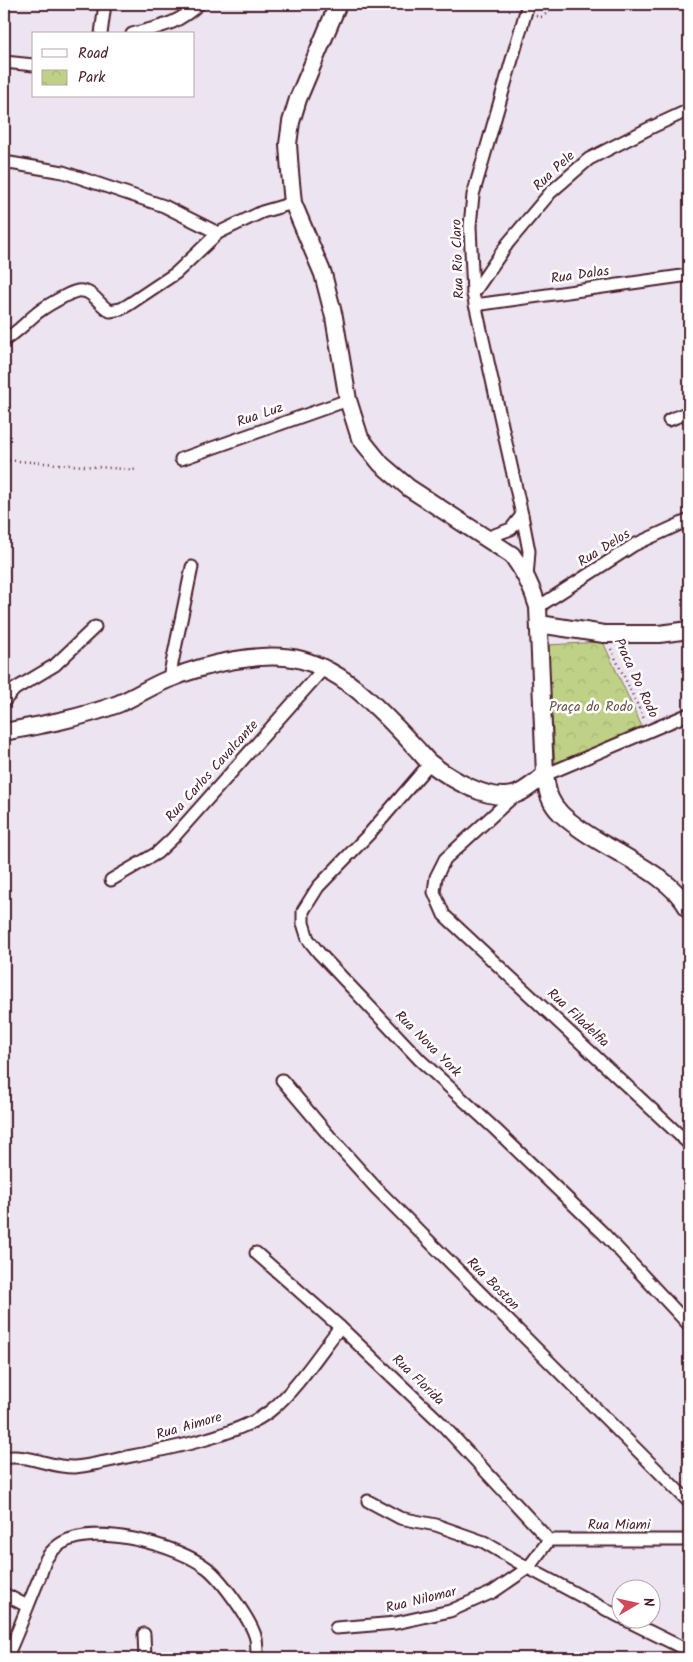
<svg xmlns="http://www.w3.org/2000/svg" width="693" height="1662" viewBox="0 0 693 1662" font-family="Kalam,sans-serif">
  <defs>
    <pattern id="park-crowns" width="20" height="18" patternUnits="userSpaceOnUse" patternTransform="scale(1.25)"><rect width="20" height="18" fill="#bfd186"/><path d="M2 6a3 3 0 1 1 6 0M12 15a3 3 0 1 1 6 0" fill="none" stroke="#a6b374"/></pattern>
  </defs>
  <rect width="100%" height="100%" fill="#ede4f1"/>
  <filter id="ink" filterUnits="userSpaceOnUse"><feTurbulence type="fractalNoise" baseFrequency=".02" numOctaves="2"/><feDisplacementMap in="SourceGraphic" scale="10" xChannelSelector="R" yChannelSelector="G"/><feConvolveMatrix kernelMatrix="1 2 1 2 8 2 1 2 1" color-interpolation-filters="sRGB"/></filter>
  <g filter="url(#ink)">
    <polygon fill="url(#park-crowns)" stroke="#847858" points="603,642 643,729 555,763 547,645"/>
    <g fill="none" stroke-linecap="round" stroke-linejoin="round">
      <g stroke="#4a1f2b" stroke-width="15">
        <g id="minor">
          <polyline points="101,34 105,4"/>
          <path d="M132,34c30,-8 44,-9 67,-30"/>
          <polyline points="4,62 34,65"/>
          <polyline points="4,162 63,172 164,206 218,233"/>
          <polyline points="473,294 508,243 551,192 589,159 650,128 689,110"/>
          <polyline points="475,305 689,275"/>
          <path d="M4,340c13,-7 21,-17 33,-27 9,-7 20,-13 30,-18 4,-2 10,-5 15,-4 11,0 18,15 28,20l11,-2 7,-4 48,-32 42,-40 44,-21 31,-9"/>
          <polyline points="669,420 689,412"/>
          <polyline points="181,459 348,400"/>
          <polyline points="486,538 511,529 522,515"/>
          <polyline points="527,578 529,551 522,515 473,294 470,226 473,195 528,4"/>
          <polyline points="538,607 634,545 689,520"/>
          <polyline points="169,678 192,567"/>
          <polyline points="4,701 15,689 55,665 95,627"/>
          <polyline points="430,763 369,834 318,887 303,911 303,923 308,939 319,953 420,1060 496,1130 604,1234 689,1325"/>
          <polyline points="545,775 689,714"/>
          <polyline points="515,795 445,859 436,877 434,892 444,915 689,1144"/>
          <polyline points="111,880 157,853 173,838 324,668"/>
          <polyline points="282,1080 331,1138 376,1188 689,1502"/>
          <polyline points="256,1253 340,1327 439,1421 549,1540"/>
          <path d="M4,1458c23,-5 47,10 71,9 17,-2 35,-6 52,-10 41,-8 111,-21 143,-46 26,-21 49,-57 70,-84"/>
          <polyline points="368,1501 400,1518 436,1525 484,1542 528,1568 620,1617"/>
          <polyline points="549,1540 689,1540"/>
          <polyline points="4,1594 27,1606"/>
          <polyline points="626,1620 689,1651"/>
          <polyline points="336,1628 396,1623 450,1611 493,1592 528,1568 549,1540"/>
          <polyline points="144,1634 145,1658"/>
          <path d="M6,1658c12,-25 21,-51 32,-77 4,-8 5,-18 10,-25 3,-4 9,-10 14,-13 34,-20 115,2 145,25 14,11 45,53 49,71 1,6 1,13 1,19"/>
        </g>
      </g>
      <g stroke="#4a1f2b" stroke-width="20">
        <g id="secondary">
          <path d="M338,4l-40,95 -7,23 -3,22 2,28 3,31 30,71 11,43 14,83 12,38 21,26 28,24 103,67c12,16 20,32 26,52l7,168c1,7 2,16 5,23 5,12 15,20 26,28 33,26 93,46 113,84"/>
          <polyline points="539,624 604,634 659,634 689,630"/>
          <path d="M4,732c38,-7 77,-14 114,-28 17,-7 33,-18 51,-25 36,-15 95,-29 133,-19 28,8 53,26 73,46 14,13 27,27 40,41 5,5 10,12 15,16 21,16 57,38 83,32 11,-2 23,-14 32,-20"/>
        </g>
      </g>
      <g stroke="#4a1f2b" stroke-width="2.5" stroke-dasharray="1 4" stroke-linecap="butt">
        <polyline points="536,16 542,17 559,4"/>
        <polyline points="4,460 138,470"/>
        <polyline points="611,649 645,721"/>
      </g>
      <use href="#minor" stroke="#fff" stroke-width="11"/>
      <use href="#secondary" stroke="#fff" stroke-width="16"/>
    </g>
  </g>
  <g text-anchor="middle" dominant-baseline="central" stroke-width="5" stroke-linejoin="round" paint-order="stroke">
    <g font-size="14" fill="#4a1f2b" stroke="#fff">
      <text transform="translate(554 171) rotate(-43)">Rua Pele</text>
      <text transform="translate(458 259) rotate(-92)">Rua Rio Claro</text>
      <text transform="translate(580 275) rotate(-8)">Rua Dalas</text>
      <text transform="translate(260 415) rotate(-19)">Rua Luz</text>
      <text transform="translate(604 548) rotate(-32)">Rua Delos</text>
      <text transform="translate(636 678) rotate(65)">Praca Do Rodo</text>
      <text transform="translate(212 771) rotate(-48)">Rua Carlos Cavalcante</text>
      <text transform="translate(578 1018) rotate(43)">Rua Filadelfia</text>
      <text transform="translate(428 1044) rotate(45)">Rua Nova York</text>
      <text transform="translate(493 1284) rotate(45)">Rua Boston</text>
      <text transform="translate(418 1380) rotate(44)">Rua Florida</text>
      <text transform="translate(189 1426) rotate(-16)">Rua Aimore</text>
      <text x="619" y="1525">Rua Miami</text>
      <text transform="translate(421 1600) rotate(-14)">Rua Nilomar</text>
    </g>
    <g font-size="14" fill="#6d5446" stroke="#fff">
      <text x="591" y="707">Praça do Rodo</text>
    </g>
  </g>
  <rect width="693" height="1662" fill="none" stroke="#fff" stroke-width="20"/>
  <rect x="10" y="10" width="673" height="1642" fill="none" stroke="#4a1f2b" stroke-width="2" filter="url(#ink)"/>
  <rect x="32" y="32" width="162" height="65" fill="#ffffff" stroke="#b7a5aa"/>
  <rect x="42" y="49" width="25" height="8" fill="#ffffff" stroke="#b7a5aa"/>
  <text x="78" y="58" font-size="15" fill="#4a1f2b">Road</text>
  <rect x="42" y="70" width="25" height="15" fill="url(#park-crowns)" stroke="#b7a5aa"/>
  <text x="78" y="82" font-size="15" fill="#4a1f2b">Park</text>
  <g transform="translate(636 1604) rotate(81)"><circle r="24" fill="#ffffff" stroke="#b7a5aa"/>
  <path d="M0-4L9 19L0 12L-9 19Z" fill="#d1495b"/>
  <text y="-8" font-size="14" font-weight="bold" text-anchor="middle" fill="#4a1f2b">N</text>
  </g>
</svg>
